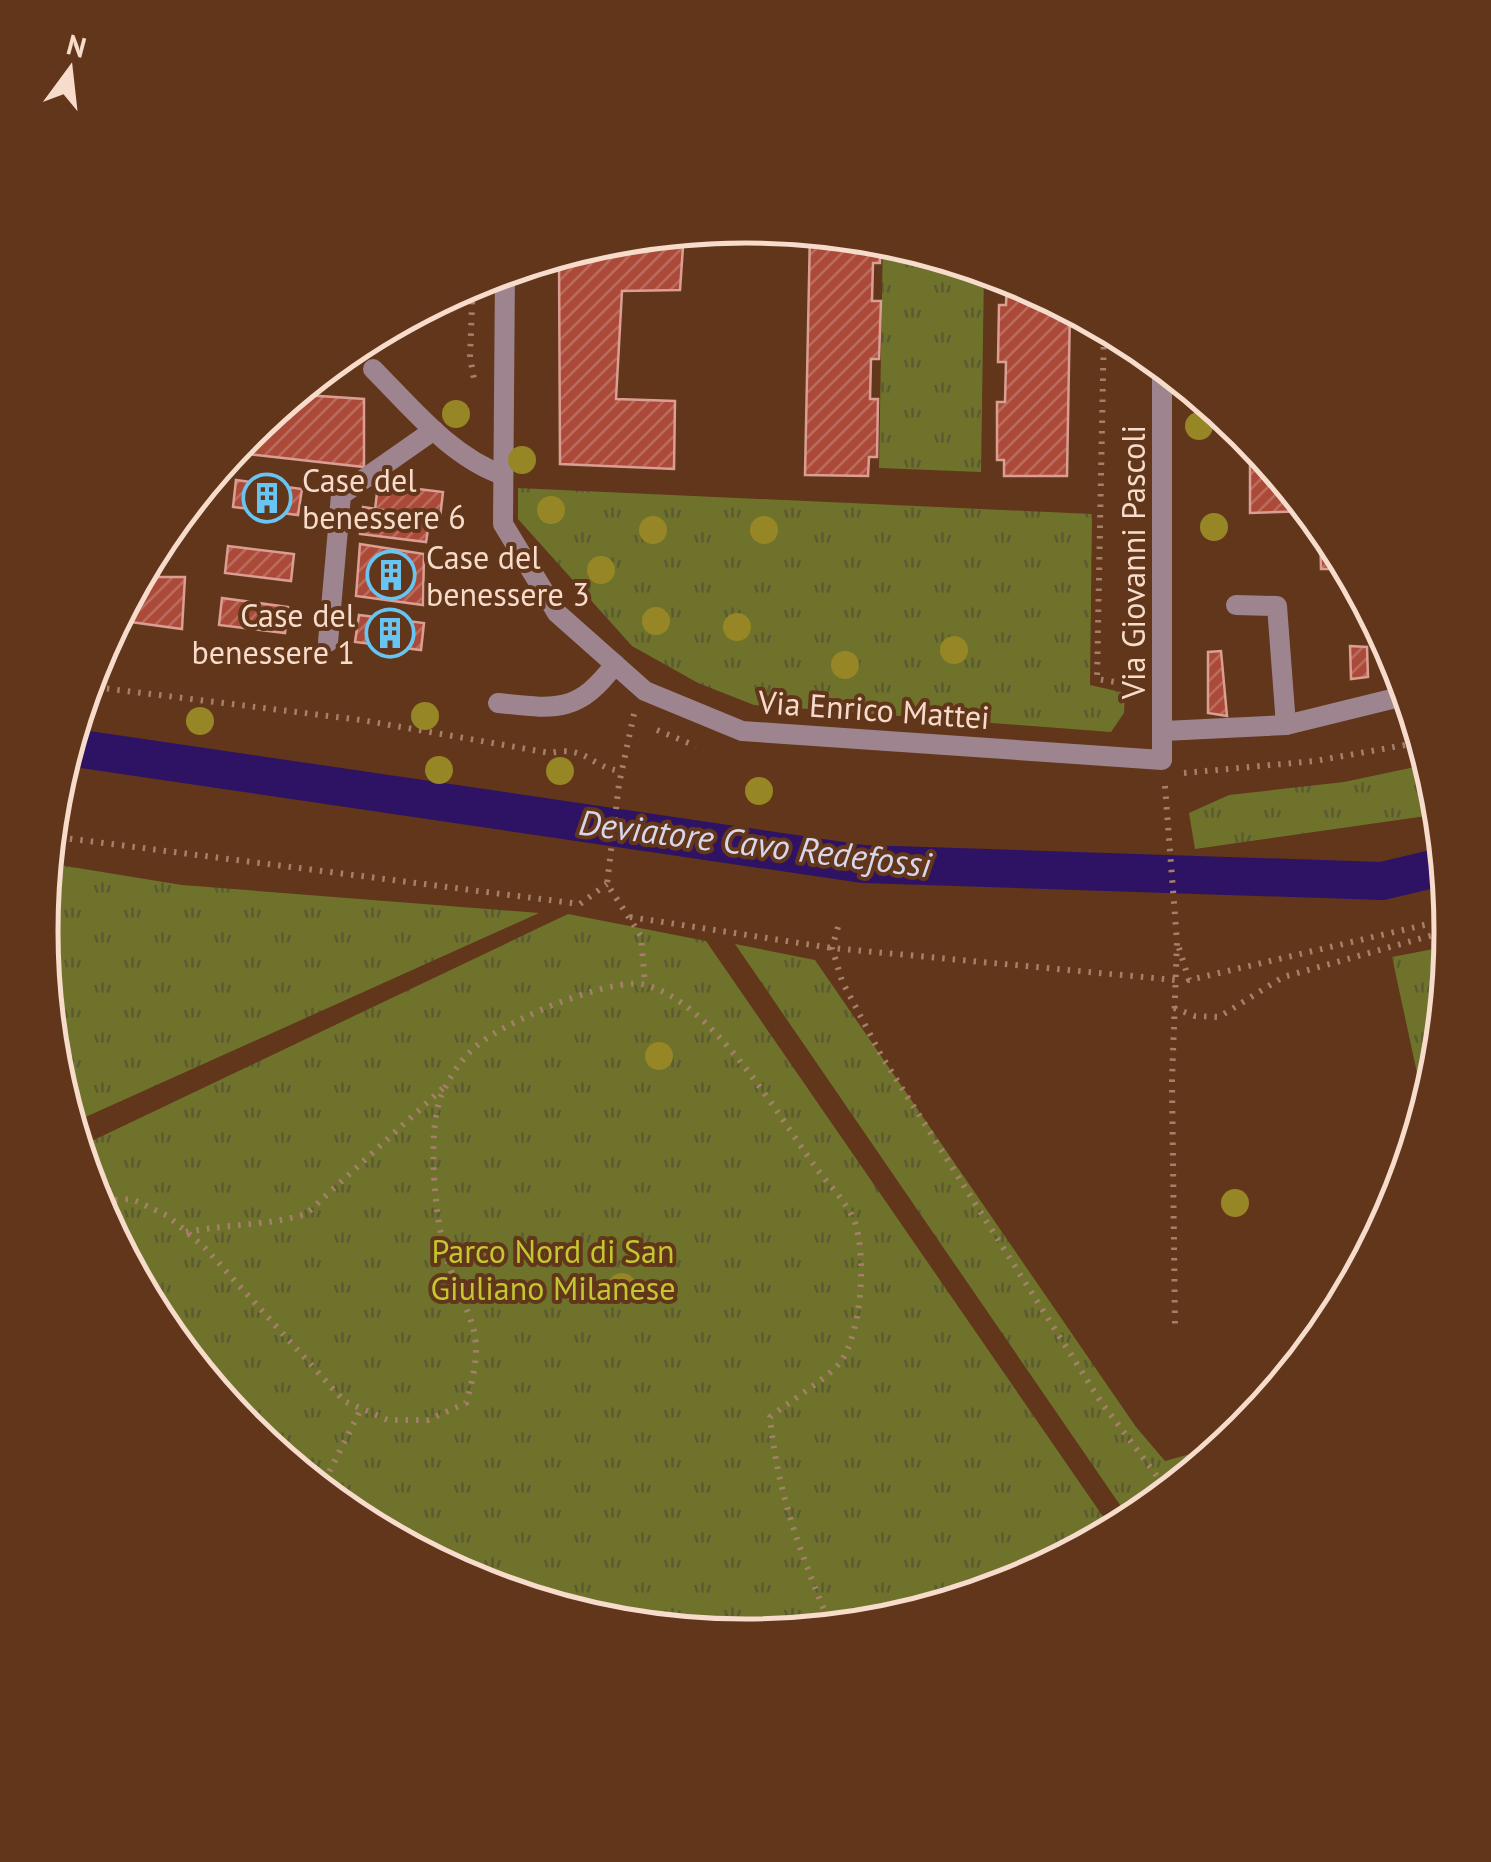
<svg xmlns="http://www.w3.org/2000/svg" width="1491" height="1862" viewBox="0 0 1491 1862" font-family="'PT Sans',sans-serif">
  <defs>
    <pattern id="grass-tufts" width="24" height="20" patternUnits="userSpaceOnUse" patternTransform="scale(2.5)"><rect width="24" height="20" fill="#6f722b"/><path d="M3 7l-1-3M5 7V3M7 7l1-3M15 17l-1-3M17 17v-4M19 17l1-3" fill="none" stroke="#5c5a34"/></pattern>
    <pattern id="building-hatch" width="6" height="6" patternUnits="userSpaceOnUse" patternTransform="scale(2.5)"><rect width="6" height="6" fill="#ac4a39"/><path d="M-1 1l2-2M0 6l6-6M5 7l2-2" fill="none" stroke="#bc6c5e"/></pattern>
  </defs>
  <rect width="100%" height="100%" fill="#61361a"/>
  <g fill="url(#grass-tufts)">
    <polygon points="883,239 984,270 981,472 879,468"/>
    <polygon points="518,488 1092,514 1090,685 1125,693 1124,713 1111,732 754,705 698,683 632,646 518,519"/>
    <polygon points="1429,764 1440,814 1195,849 1189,813 1229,795 1344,782"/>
    <path d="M47,863l135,22 357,28 -469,211c-25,-85 -32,-173 -23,-261z"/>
    <path d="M568,914l138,27 407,590c-74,39 -148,77 -231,92 -343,65 -702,-138 -805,-475z"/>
    <polygon points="735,944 815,960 1136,1427 1165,1461 1212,1448 1217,1453 1137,1518 1131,1521"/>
    <polygon points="1449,946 1437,1069 1425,1110 1392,957"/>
  </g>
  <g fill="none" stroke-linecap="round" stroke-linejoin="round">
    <polyline stroke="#2e1264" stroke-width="38" points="68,747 863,864 1382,881 1445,866"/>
  </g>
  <g fill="url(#building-hatch)" stroke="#da9e92" stroke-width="2.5">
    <polygon points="684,232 680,290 622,291 616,399 675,401 674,469 560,464 559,254 608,239"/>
    <polygon points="810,232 880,239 880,263 873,263 872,301 881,301 879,359 871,359 870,399 878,399 877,457 869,457 868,476 805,475"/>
    <polygon points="1007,277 1070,308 1067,476 1004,476 1004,460 997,460 997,402 1005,402 1006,362 998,362 999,305 1006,305"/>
    <polygon points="304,385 305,395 364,399 364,467 230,452 247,432"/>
    <polygon points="1250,438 1309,511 1250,513"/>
    <polygon points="236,480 302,489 298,515 233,507"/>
    <polygon points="378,484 443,492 440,518 375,510"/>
    <polygon points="363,507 430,517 426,542 360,534"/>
    <polygon points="1320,524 1332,540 1348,569 1321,569"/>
    <polygon points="360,544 424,554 423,605 356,596"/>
    <polygon points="228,546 294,554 291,581 225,573"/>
    <polygon points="138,577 185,577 182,629 116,620"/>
    <polygon points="222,598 288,607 285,633 219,625"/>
    <polygon points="359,615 424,623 421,650 355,642"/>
    <polygon points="1350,646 1367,647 1368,677 1351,679"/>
    <polygon points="1221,651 1227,716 1208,713 1208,652"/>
  </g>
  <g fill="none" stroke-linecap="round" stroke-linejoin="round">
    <g stroke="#a48069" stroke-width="6" stroke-dasharray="2.5 8" stroke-linecap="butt">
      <polyline points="473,281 470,357 474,379"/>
      <polyline points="1104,326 1097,679 1127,684 1133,693"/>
      <path d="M86,686l275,34 189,33c38,-8 40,15 72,18"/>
      <polyline points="634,714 619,784 607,884 641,936 645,984"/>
      <polyline points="657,730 696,746"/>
      <polyline points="1184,773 1315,761 1422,742"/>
      <polyline points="1165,786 1177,942 1172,1081 1175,1326"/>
      <polyline points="49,836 580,904 607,884"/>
      <polyline points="630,917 832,948 1175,980"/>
      <polyline points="838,927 832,948 842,981 881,1055 1101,1402 1169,1492"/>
      <polyline points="1179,948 1189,980 1450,919"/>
      <polyline points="1174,1008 1195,1016 1219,1017 1283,977 1451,930"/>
      <path d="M94,1201l38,-2 36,17 37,32 139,153 44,19h40l38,-17c23,-76 2,-78 -19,-144 -12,-37 -21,-130 -5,-165 22,-48 48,-60 94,-82 23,-10 85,-34 109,-27 66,16 131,127 169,180 12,17 32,36 40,55 13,34 8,111 -13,141 -12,17 -53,41 -71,56 7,75 32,142 62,211"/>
      <path d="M186,1232c41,-8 81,-6 120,-18l137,-126"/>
      <polyline points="320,1490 361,1409"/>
    </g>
    <g stroke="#9d848e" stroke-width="20">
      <path d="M373,369c39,39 78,88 130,106"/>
      <polyline points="1236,605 1277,606 1286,725"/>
      <polyline points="328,642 341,495 434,430"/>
      <polyline points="1164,731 1286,725 1408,695"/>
    </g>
    <g stroke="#9d848e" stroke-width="20">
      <polyline points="505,270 503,524 557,613 645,691 742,731 1162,760 1162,365"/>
      <path d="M498,703c57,6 80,11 117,-39"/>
    </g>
  </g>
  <g fill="#978626">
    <circle cx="456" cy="414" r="14"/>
    <circle cx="1199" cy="426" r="14"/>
    <circle cx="522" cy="460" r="14"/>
    <circle cx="551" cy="510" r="14"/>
    <circle cx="1214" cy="527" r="14"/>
    <circle cx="653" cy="530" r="14"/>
    <circle cx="764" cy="530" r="14"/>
    <circle cx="601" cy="570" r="14"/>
    <circle cx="656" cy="621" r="14"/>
    <circle cx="737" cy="627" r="14"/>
    <circle cx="954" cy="650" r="14"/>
    <circle cx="845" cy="665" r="14"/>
    <circle cx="425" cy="716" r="14"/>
    <circle cx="200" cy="721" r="14"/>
    <circle cx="439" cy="770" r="14"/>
    <circle cx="560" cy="771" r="14"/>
    <circle cx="759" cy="791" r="14"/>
    <circle cx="659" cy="1056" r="14"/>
    <circle cx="1235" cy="1203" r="14"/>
    <circle cx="622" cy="1287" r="14"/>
  </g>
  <defs>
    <g id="building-ring" transform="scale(2.5)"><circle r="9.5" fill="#61361a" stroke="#68c4f0" stroke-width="1.5"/><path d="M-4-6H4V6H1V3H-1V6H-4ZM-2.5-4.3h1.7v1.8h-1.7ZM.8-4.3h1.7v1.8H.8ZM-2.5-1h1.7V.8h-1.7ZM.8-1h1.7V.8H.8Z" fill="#68c4f0"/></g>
  </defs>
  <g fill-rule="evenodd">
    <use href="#building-ring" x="267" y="498"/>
    <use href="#building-ring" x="391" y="575"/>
    <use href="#building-ring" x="390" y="633"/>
  </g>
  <g text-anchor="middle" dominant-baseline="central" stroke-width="8" stroke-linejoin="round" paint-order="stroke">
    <g font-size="32" fill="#f7dccc" stroke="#61361a" text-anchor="start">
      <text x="302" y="480">Case del<tspan x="302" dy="37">benessere 6</tspan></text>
      <text x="426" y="557">Case del<tspan x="426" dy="37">benessere 3</tspan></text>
      <text x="355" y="615" text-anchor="end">Case del<tspan x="355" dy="37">benessere 1</tspan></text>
    </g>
    <g font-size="32" fill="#f7dccc" stroke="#61361a">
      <text transform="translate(1133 562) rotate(-90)">Via Giovanni Pascoli</text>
      <text transform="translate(874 709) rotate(4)">Via Enrico Mattei</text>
    </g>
    <g font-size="32" fill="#c3c730" stroke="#61361a">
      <text x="553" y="1251">Parco Nord di San<tspan x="553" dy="37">Giuliano Milanese</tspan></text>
    </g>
    <g font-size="35" font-style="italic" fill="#d8d6ed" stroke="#61361a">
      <text transform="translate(755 843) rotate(7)">Deviatore Cavo Redefossi</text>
    </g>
  </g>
  <path d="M0 0H1491V1862H0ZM58 931a688 688 0 1 1 1376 0a688 688 0 1 1-1376 0Z" fill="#61361a" fill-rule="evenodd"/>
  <path fill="none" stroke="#f7dccc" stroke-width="5" d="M58 931a688 688 0 1 1 1376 0a688 688 0 1 1-1376 0Z"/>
  <g transform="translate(70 70) rotate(15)" stroke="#61361a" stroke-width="8" paint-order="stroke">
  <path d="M0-8L18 38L0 25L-18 38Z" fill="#f7dccc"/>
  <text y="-15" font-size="28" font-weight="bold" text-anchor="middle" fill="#f7dccc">N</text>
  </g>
</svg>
